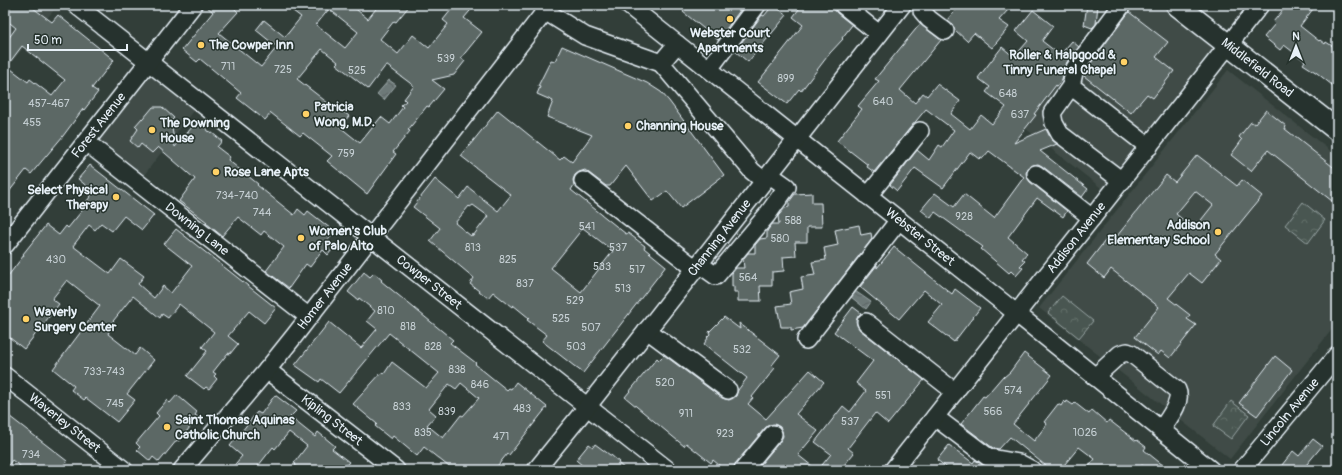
<svg xmlns="http://www.w3.org/2000/svg" width="1342" height="475" viewBox="0 0 1342 475" font-family="Pangolin,sans-serif">
  <defs>
    <pattern id="forest-crowns" width="20" height="18" patternUnits="userSpaceOnUse"><rect width="20" height="18" fill="#495651"/><path d="M2 6a3 3 0 1 1 6 0M12 15a3 3 0 1 1 6 0" fill="none" stroke="#636f6b"/></pattern>
    <pattern id="water-waves" width="16" height="10" patternUnits="userSpaceOnUse"><rect width="16" height="10" fill="#6d7978"/><path d="M0 5q4-4 8 0t8 0" fill="none" stroke="#5b6363"/></pattern>
  </defs>
  <rect width="100%" height="100%" fill="#323e39"/>
  <filter id="ink" filterUnits="userSpaceOnUse"><feTurbulence type="fractalNoise" baseFrequency=".025" numOctaves="2"/><feDisplacementMap in="SourceGraphic" scale="8" xChannelSelector="R" yChannelSelector="G"/><feConvolveMatrix kernelMatrix="1 2 1 2 8 2 1 2 1" color-interpolation-filters="sRGB"/></filter>
  <g filter="url(#ink)">
    <g fill="#3f4b46">
      <polygon points="5,5 58,5 5,70"/>
      <polygon points="1117,5 1173,5 1226,46 1105,191 1021,125"/>
      <polygon points="148,61 199,103 138,183 86,142"/>
      <polygon points="1228,70 1337,156 1337,323 1230,459 1039,308"/>
    </g>
    <g fill="url(#forest-crowns)" stroke="#98a4a4">
      <polygon points="1303,202 1325,220 1308,243 1285,225"/>
      <polygon points="1062,296 1093,321 1079,338 1048,313"/>
      <polygon points="1231,401 1249,415 1231,439 1213,426"/>
    </g>
    <g fill="url(#water-waves)" stroke="#9ea9ab">
      <polygon points="389,80 396,85 384,100 377,94"/>
      <polygon points="855,291 871,302 866,309 851,297"/>
    </g>
    <g fill="#5c6865" stroke="#e8f1f8" fill-rule="evenodd">
      <path d="M5,5h24l23,17 6,-7 56,45 -22,28 6,4 -14,18 -1,-1 -20,27 -32,38 -5,-4 -21,27v-154l11,-15 -11,-9zM22,46l43,34 -13,16 -22,-17 -2,3 -21,-16z"/>
      <path d="M205,5h26l7,7 -19,21 42,34 16,-20 -21,-17 8,-10 21,17 16,-20 -16,-12h66l17,14 11,-14h31l-14,17 -2,-1 -14,18 18,15 15,-19 16,13 19,-24 -5,-4 12,-15h20l-11,13 18,14 -21,26 4,3 -11,14 -22,5 12,9 -15,18 -2,-1 -19,24 2,1 -17,21 3,2 -29,40 -40,-33 5,-5 -29,-23 -3,3 -29,-23 -6,7 -28,-22 4,-5 -41,-34 -3,3 -15,-12 31,-38zM329,9l29,23 -13,16 -29,-23zM322,49l16,13 -2,2 32,25 18,-24 28,21 -10,13 2,2 -5,4 2,2 -13,17 -9,-7 -21,26 -20,-16 9,-11 -14,-11 -2,2 -36,-28z"/>
      <polygon points="688,5 744,5 718,40 683,12"/>
      <polygon points="773,5 787,15 748,62 735,51 762,15 764,16"/>
      <polygon points="802,5 833,5 834,9 837,13 852,25 842,38 843,39 830,53 801,91 799,89 787,104 758,82 803,25 793,17"/>
      <polygon points="960,5 1002,5 1008,10 999,20 1009,27 992,48 974,33 967,41 955,30 954,27 947,20"/>
      <polygon points="1087,5 1098,5 1096,24 1092,28 1084,25"/>
      <polygon points="1287,5 1316,5 1300,26 1319,41 1320,40 1325,44 1326,42 1337,49 1337,89 1317,73 1303,64 1305,61 1284,45 1280,50 1264,37 1275,24 1273,22"/>
      <polygon points="1033,10 1053,26 1042,41 1060,55 1072,41 1079,47 1067,62 1062,79 1057,86 1056,85 1034,114 1036,115 1014,143 1046,129 1051,139 1057,144 1040,151 1088,189 1082,197 1042,166 1038,164 1033,165 1028,168 1026,173 1027,177 1030,182 1067,211 1063,217 1037,198 1008,237 1027,253 1022,259 1025,261 1020,266 1023,268 1016,276 1011,271 1009,273 981,249 983,247 935,212 931,218 921,210 935,193 954,207 964,194 994,218 1024,177 989,151 983,158 981,157 979,159 970,152 943,188 915,168 897,191 890,185 917,150 929,160 939,145 942,147 954,130 926,109 874,172 867,167 868,165 837,141 862,109 858,106 879,81 875,79 920,24 941,40 900,90 915,103 923,93 927,96 937,84 960,101 951,114 970,129 981,115 992,124 1006,107 986,92 990,87 978,78 1002,47 1014,57 1028,41 1016,31"/>
      <polygon points="1129,12 1168,42 1156,57 1174,71 1153,98 1147,94 1131,113 1084,76 1084,72"/>
      <path d="M562,46l85,37 14,9 8,9 55,74 -43,33 -14,-17 -14,10 -27,-35 -16,20h-4l-21,-16 -6,2 -4,3 -2,5 1,5 -3,5 55,44 2,-1 17,13 -1,2 22,18 -83,107 -41,-32 5,-6 -20,-15 2,-2 -16,-13 -1,2 -19,-15 -5,6 -18,-14 4,-6 -44,-37 10,-13 -27,-21 22,-28 24,20 9,-12 30,24 13,-16 -50,-39 37,-46 62,50 4,-4 8,6 20,-27 -45,-18 6,-16 -16,-7 3,-7 -2,-1 13,-26 4,1zM473,205l15,11 -15,20 -1,-2 -1,2 -16,-13 14,-17 1,1zM583,228l30,23 -32,41 -30,-24z"/>
      <polygon points="153,107 162,107 174,118 171,121 175,147 193,126 206,127 208,131 211,132 222,141 217,147 230,157 228,160 258,184 257,185 294,215 298,209 305,215 308,211 335,232 328,240 335,246 328,255 323,250 310,267 306,264 289,288 266,271 284,247 264,231 261,235 238,217 222,236 206,223 207,222 179,201 195,179 158,147 152,153 141,144 138,148 130,141 138,129 135,126 142,118 143,119"/>
      <polygon points="1266,110 1286,126 1285,129 1337,170 1337,205 1268,150 1251,171 1231,155 1242,140 1239,137 1251,122 1255,124"/>
      <path d="M1197,155l40,31 5,-6 20,16 -47,58 6,5 -19,24 -13,-10 -21,25 22,17 -3,4 9,6 -26,33 -9,-7 -3,4 -23,-18 24,-30 -48,-38 -7,9 -17,-14 21,-27 5,4 53,-66 9,7zM1195,191l18,14 -19,24 -18,-15z"/>
      <polygon points="90,165 154,215 142,230 124,216 112,231 101,223 95,230 89,225 73,246 110,274 121,259 144,276 138,284 154,298 163,286 171,293 192,266 164,244 176,229 276,308 264,323 249,311 228,336 238,344 230,354 228,353 213,372 216,374 214,376 217,379 209,389 206,387 204,389 187,376 207,351 202,347 214,332 179,304 168,318 162,314 160,318 133,296 106,330 109,332 108,334 135,355 140,348 154,360 127,394 135,400 117,422 86,398 84,400 71,390 74,386 53,369 100,306 67,280 52,299 59,304 24,349 5,334 5,280 24,255 23,254 46,225 59,235 66,226 68,228 85,207 83,206 94,192 78,179"/>
      <polygon points="812,193 812,203 821,203 822,227 807,227 807,242 795,242 796,256 783,257 784,271 772,272 772,286 760,286 761,301 738,301 738,292 734,292 734,286 732,287 732,273 736,268 744,268 743,259 748,253 755,253 755,245 760,239 767,238 767,231 772,224 779,224 778,216 785,208 789,207 789,202 795,194"/>
      <polygon points="859,225 861,235 871,233 872,239 803,328 791,330 791,327 781,327 777,306 791,304 789,292 803,289 801,277 815,275 812,262 826,260 824,248 838,245 835,230"/>
      <polygon points="894,247 952,294 955,289 980,308 954,342 928,322 942,305 924,290 899,319 860,287 877,265 877,268"/>
      <path d="M364,272l6,5 4,-4 8,7 -1,1 72,59 -3,3 26,20 -1,1 32,26 2,-2 2,1 5,-7 31,25 -38,48 -2,-1 -13,16h-41l-29,-23 -7,9 -24,-20 -2,3 -16,-13 2,-2 -24,-20 29,-32 2,2 8,-12 34,26 13,-15 -50,-40 -50,60 -18,-14 -2,3 -24,-17 34,-43 32,26 16,-19 -10,-8 8,-10 -16,-13 -1,2 -10,-8zM461,383l18,15 -16,18 -2,-1 -18,23 -16,-13 9,-10 -7,-6 20,-25 7,5z"/>
      <polygon points="853,307 861,313 858,316 856,321 857,325 860,330 924,380 888,424 875,413 848,448 854,453 840,470 818,470 831,454 815,442 843,406 850,412 866,391 856,383 873,361 834,332"/>
      <polygon points="724,317 740,329 739,323 780,355 772,365 775,368 752,397 753,398 748,404 766,419 810,370 824,382 796,414 818,431 798,455 817,470 756,470 781,440 783,436 782,431 780,427 774,424 769,425 765,428 735,464 733,470 725,470 713,460 711,463 686,443 684,446 625,397 657,358 659,360 664,355 722,398 729,400 736,396 738,390 747,378 704,344 708,338 707,337 710,334 709,332"/>
      <polygon points="1024,353 1052,375 1013,424 1034,441 1047,424 1044,422 1058,404 1061,406 1064,401 1066,403 1067,401 1073,405 1075,403 1089,414 1092,410 1107,423 1109,420 1136,441 1137,440 1146,447 1144,450 1169,470 1148,470 1142,465 1138,470 1086,470 1095,459 1079,447 1060,470 1051,470 1010,437 999,449 993,448 961,424 983,396 985,397 1003,376 1004,377 1010,372"/>
      <polygon points="1275,356 1292,370 1257,416 1239,403"/>
      <polygon points="177,395 197,412 195,415 198,417 179,441 177,440 159,462 153,457 150,461 137,450 140,447 136,443 159,416 156,413 167,400 170,403"/>
      <polygon points="275,395 296,411 290,417 315,437 318,432 335,446 332,449 349,462 342,470 301,470 295,465 296,464 294,463 307,446 289,432 275,449 273,447 255,470 230,470 242,456 230,446 257,412 261,414"/>
      <polygon points="5,413 67,461 60,470 25,470 12,460 5,470"/>
      <polygon points="1313,439 1322,446 1302,470 1278,470 1293,451 1299,456"/>
      <polygon points="589,444 593,447 595,444 610,455 611,455 619,462 618,463 626,470 580,470 583,466 576,460"/>
      <polygon points="949,445 973,463 975,460 984,466 982,470 950,470 937,460"/>
    </g>
    <g fill="none" stroke-linecap="round" stroke-linejoin="round">
      <g stroke="#e8f1f8" stroke-width="20">
        <g id="minor">
          <path id="s1" d="M76,5l592,465"/>
          <path id="s2" d="M628,5l373,296 210,169"/>
          <polyline points="843,5 879,34"/>
          <polyline points="1122,5 1075,68 1071,86 1149,147"/>
          <polyline points="545,11 585,36 661,63 677,44"/>
          <polyline points="922,11 929,19 945,31"/>
          <polyline points="661,63 752,171 764,181"/>
          <polyline points="709,69 757,5"/>
          <polyline points="1071,86 1052,113 1054,123 1060,134 1122,181"/>
          <path id="s3" d="M86,142l223,175"/>
          <polyline points="1036,174 1092,218"/>
          <polyline points="583,181 696,269"/>
          <polyline points="868,196 920,131"/>
          <path id="s4" d="M5,245l188,-240"/>
          <polyline points="699,264 716,276 767,215 787,187 770,175"/>
          <polyline points="866,322 955,392"/>
          <polyline points="647,330 728,390"/>
          <polyline points="806,340 899,220"/>
          <path id="s5" d="M267,370l129,100"/>
          <path id="s6" d="M5,376l119,94"/>
          <path d="M1095,377l25,-23 7,-2 5,2 45,36c6,12 -10,30 -16,40"/>
          <polyline points="935,417 988,457 991,458 1019,463 1032,470"/>
          <path id="s7" d="M182,470l85,-100 28,-35 255,-330"/>
          <path id="s8" d="M536,470l51,-63 315,-402"/>
          <polyline points="743,470 773,434"/>
          <path id="s9" d="M893,470l367,-465"/>
          <path id="s10" d="M1242,470l95,-115"/>
        </g>
      </g>
      <g stroke="#e8f1f8" stroke-width="24">
        <g id="major">
          <path id="s11" d="M1177,5l160,125"/>
        </g>
      </g>
      <use href="#minor" stroke="#26332d" stroke-width="17"/>
      <use href="#major" stroke="#26332d" stroke-width="21"/>
    </g>
  </g>
  <g fill="#ffd166" stroke="#26332d" stroke-width="1.5">
    <circle cx="730" cy="19" r="4"/>
    <circle cx="201" cy="45" r="4"/>
    <circle cx="1124" cy="62" r="4"/>
    <circle cx="306" cy="114" r="4"/>
    <circle cx="628" cy="126" r="4"/>
    <circle cx="152" cy="130" r="4"/>
    <circle cx="216" cy="172" r="4"/>
    <circle cx="116" cy="197" r="4"/>
    <circle cx="1218" cy="232" r="4"/>
    <circle cx="301" cy="238" r="4"/>
    <circle cx="26" cy="319" r="4"/>
    <circle cx="167" cy="427" r="4"/>
  </g>
  <g text-anchor="middle" dominant-baseline="central" stroke-width="3" stroke-linejoin="round" paint-order="stroke">
    <g font-size="11" fill="#c5cfd3">
      <text x="446" y="58">539</text>
      <text x="228" y="66">711</text>
      <text x="283" y="69">725</text>
      <text x="357" y="70">525</text>
      <text x="786" y="78">899</text>
      <text x="1008" y="93">648</text>
      <text x="883" y="101">640</text>
      <text x="49" y="103">457-467</text>
      <text x="1020" y="114">637</text>
      <text x="32" y="122">455</text>
      <text x="346" y="153">759</text>
      <text x="237" y="195">734-740</text>
      <text x="262" y="212">744</text>
      <text x="964" y="216">928</text>
      <text x="793" y="220">588</text>
      <text x="587" y="226">541</text>
      <text x="780" y="238">580</text>
      <text x="473" y="247">813</text>
      <text x="618" y="247">537</text>
      <text x="56" y="259">430</text>
      <text x="508" y="259">825</text>
      <text x="602" y="266">533</text>
      <text x="637" y="269">517</text>
      <text x="748" y="277">564</text>
      <text x="525" y="283">837</text>
      <text x="623" y="288">513</text>
      <text x="575" y="300">529</text>
      <text x="386" y="310">810</text>
      <text x="561" y="318">525</text>
      <text x="408" y="326">818</text>
      <text x="591" y="327">507</text>
      <text x="433" y="346">828</text>
      <text x="576" y="346">503</text>
      <text x="742" y="349">532</text>
      <text x="457" y="369">838</text>
      <text x="104" y="371">733-743</text>
      <text x="665" y="382">520</text>
      <text x="480" y="384">846</text>
      <text x="1013" y="390">574</text>
      <text x="883" y="395">551</text>
      <text x="115" y="403">745</text>
      <text x="402" y="406">833</text>
      <text x="522" y="408">483</text>
      <text x="447" y="411">839</text>
      <text x="993" y="411">566</text>
      <text x="686" y="413">911</text>
      <text x="850" y="421">537</text>
      <text x="423" y="432">835</text>
      <text x="1085" y="432">1026</text>
      <text x="725" y="433">923</text>
      <text x="501" y="436">471</text>
      <text x="31" y="454">734</text>
    </g>
    <g font-size="13" font-weight="bold" fill="#e8f1f8" stroke="#26332d" text-anchor="start">
      <text x="730" y="33" text-anchor="middle">Webster Court<tspan x="730" dy="15">Apartments</tspan></text>
      <text x="209" y="45">The Cowper Inn</text>
      <text x="1116" y="55" text-anchor="end">Roller &amp; Halpgood &amp;<tspan x="1116" dy="15">Tinny Funeral Chapel</tspan></text>
      <text x="314" y="107">Patricia<tspan x="314" dy="15">Wong, M.D.</tspan></text>
      <text x="160" y="123">The Downing<tspan x="160" dy="15">House</tspan></text>
      <text x="636" y="126">Channing House</text>
      <text x="224" y="172">Rose Lane Apts</text>
      <text x="108" y="190" text-anchor="end">Select Physical<tspan x="108" dy="15">Therapy</tspan></text>
      <text x="1210" y="225" text-anchor="end">Addison<tspan x="1210" dy="15">Elementary School</tspan></text>
      <text x="309" y="231">Women's Club<tspan x="309" dy="15">of Palo Alto</tspan></text>
      <text x="34" y="312">Waverly<tspan x="34" dy="15">Surgery Center</tspan></text>
      <text x="175" y="420">Saint Thomas Aquinas<tspan x="175" dy="15">Catholic Church</tspan></text>
    </g>
    <g font-size="13" fill="#e8f1f8" stroke="#26332d">
      <text stroke="none"><textPath href="#s11" startOffset="102">Middlefield Road</textPath></text>
      <text stroke="none"><textPath href="#s4" startOffset="152">Forest Avenue</textPath></text>
      <text stroke="none"><textPath href="#s3" startOffset="141">Downing Lane</textPath></text>
      <text stroke="none"><textPath href="#s2" startOffset="373">Webster Street</textPath></text>
      <text stroke="none"><textPath href="#s8" startOffset="296">Channing Avenue</textPath></text>
      <text stroke="none"><textPath href="#s9" startOffset="296">Addison Avenue</textPath></text>
      <text stroke="none"><textPath href="#s1" startOffset="449">Cowper Street</textPath></text>
      <text stroke="none"><textPath href="#s7" startOffset="225">Homer Avenue</textPath></text>
      <text stroke="none"><textPath href="#s10" startOffset="75">Lincoln Avenue</textPath></text>
      <text stroke="none"><textPath href="#s5" startOffset="82">Kipling Street</textPath></text>
      <text stroke="none"><textPath href="#s6" startOffset="76">Waverley Street</textPath></text>
    </g>
  </g>
  <rect width="1342" height="475" fill="none" stroke="#26332d" stroke-width="20"/>
  <rect x="10" y="10" width="1322" height="455" fill="none" stroke="#e8f1f8" stroke-width="1.5" filter="url(#ink)"/>
  <g transform="translate(1296 46)" stroke="#26332d" stroke-width="3" paint-order="stroke">
  <path d="M0-3L7 15L0 10L-7 15Z" fill="#e8f1f8"/>
  <text y="-6" font-size="11" font-weight="bold" text-anchor="middle" fill="#e8f1f8">N</text>
  </g>
  <path d="M28 44v6h99v-6" fill="none" stroke="#e8f1f8" stroke-width="2"/>
  <text x="34" y="44" font-size="12" fill="#e8f1f8" stroke="#26332d" stroke-width="3" paint-order="stroke">50 m</text>
</svg>
